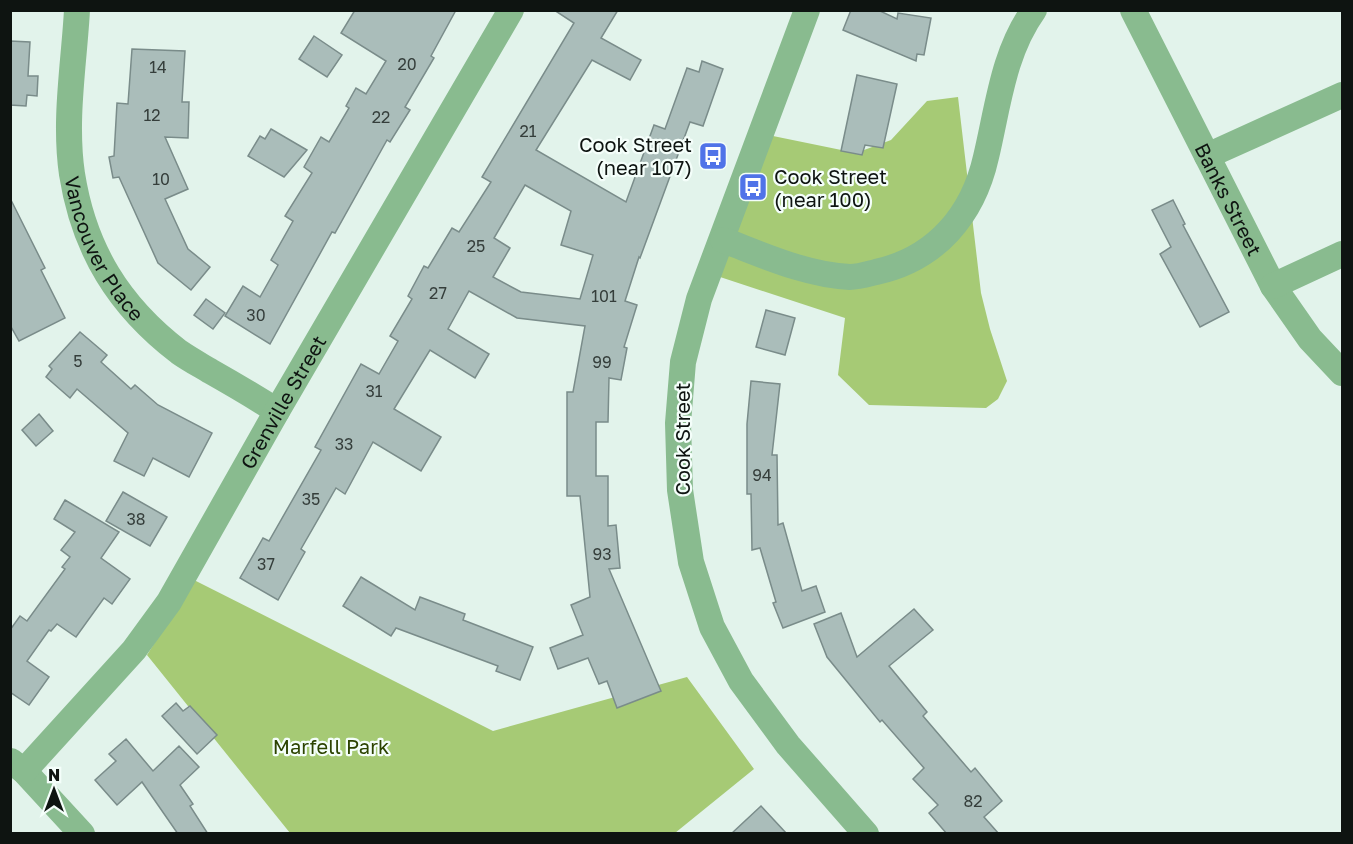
<svg xmlns="http://www.w3.org/2000/svg" width="1353" height="844" viewBox="0 0 1353 844" font-family="'Golos Text',sans-serif">
  <rect width="100%" height="100%" fill="#e2f3eb"/>
  <g fill="#a6ca75">
    <polygon points="958,97 981,293 990,329 1007,381 998,399 986,408 869,405 838,375 845,318 711,274 758,133 856,153 891,140 927,101"/>
    <polygon points="194,580 493,731 687,677 754,769 675,833 290,833 147,655"/>
  </g>
  <g fill="#aabdba" stroke="#7a8c8a" stroke-width="1.5" fill-rule="evenodd">
    <polygon points="355,10 456,10 431,56 434,58 405,107 410,110 390,142 387,140 335,233 332,232 270,344 225,316 243,286 260,297 278,265 271,260 293,221 285,216 312,173 304,167 321,137 329,142 349,108 346,106 356,88 366,94 386,61 341,33"/>
    <path d="M554,10h64l-17,28 40,22 -11,20 -38,-20 -56,90 90,52 28,-77 11,4 22,-61 12,4 3,-11 21,8 -20,57 -13,-4 -50,136 -1,-1 -14,44 12,4 -13,42 3,1 -6,32 -12,-2 -1,44h-12v54h12v50l8,-1 4,43 -11,1 52,122 -44,17 -10,-27 -8,3 -11,-26 -30,11 -8,-21 33,-13 -12,-30 19,-8 -10,-101h-13v-104h6l12,-66 -68,-8 -48,-27 -21,38 41,25 -14,24 -45,-28 -36,59 47,28 -20,34 -48,-29 -28,52 -9,-6 -35,61 4,3 -27,48 -38,-22 23,-40 6,3 52,-91 -6,-3 46,-83 18,10 19,-33 -8,-5 22,-37 -4,-3 16,-30 4,2 24,-40 7,4 32,-50 -9,-5 92,-154zM525,185l46,26 -10,34 32,10 -13,44 -59,-7 -28,-15 17,-29 -16,-10z"/>
    <polygon points="851,10 878,10 897,19 898,13 931,18 924,55 917,54 916,61 843,30"/>
    <polygon points="314,36 342,55 327,77 299,59"/>
    <polygon points="10,41 30,42 28,76 38,76 37,96 27,95 26,106 10,105"/>
    <polygon points="132,49 185,51 182,102 189,102 188,138 165,137 188,189 165,199 188,249 210,267 191,290 158,263 119,177 113,178 109,157 114,156 117,103 128,104"/>
    <polygon points="857,75 897,84 883,148 865,145 862,155 841,151"/>
    <polygon points="271,129 307,150 284,177 248,156 260,136 265,139"/>
    <polygon points="10,198 45,268 41,270 65,318 19,341 10,325"/>
    <polygon points="1173,200 1185,224 1183,225 1229,312 1200,327 1160,254 1171,247 1152,210"/>
    <polygon points="206,299 225,313 213,329 194,315"/>
    <polygon points="766,310 795,318 785,355 756,347"/>
    <polygon points="80,332 107,355 101,362 131,389 135,385 158,405 212,433 189,477 153,458 144,476 114,461 128,433 77,389 70,398 46,377 52,369 49,366"/>
    <polygon points="751,381 780,384 772,455 777,455 778,525 783,523 802,591 816,586 825,612 783,628 773,603 776,602 760,548 752,550 751,494 747,494 747,424"/>
    <polygon points="39,414 53,431 36,446 22,430"/>
    <polygon points="123,492 167,517 150,546 106,521"/>
    <polygon points="65,500 119,532 101,558 130,579 112,604 104,598 76,637 57,624 51,631 49,630 27,661 49,677 29,705 10,692 10,630 20,616 27,621 65,569 62,567 70,557 61,550 75,532 54,519"/>
    <polygon points="361,577 415,610 420,597 465,614 463,620 533,647 520,680 496,671 498,666 396,628 391,636 343,606"/>
    <polygon points="914,609 933,630 889,666 927,712 923,716 971,772 975,768 1002,801 984,817 999,834 947,834 929,813 938,805 913,779 924,768 882,720 880,722 827,657 814,624 841,613 857,657"/>
    <polygon points="176,703 183,711 190,706 217,735 197,754 162,716"/>
    <polygon points="126,739 153,771 179,746 199,767 180,785 193,804 190,806 208,834 178,834 142,782 117,805 95,780 116,761 109,754"/>
    <polygon points="761,806 787,834 731,834"/>
  </g>
  <g fill="none" stroke-linecap="round" stroke-linejoin="round">
    <g stroke="#89bb8f" stroke-width="26">
      <path id="s1" d="M77,10c-3,54 -13,110 -5,164 12,76 47,132 107,178 10,7 21,13 31,19 23,13 45,26 67,40"/>
      <polyline points="807,10 699,299 683,362 678,423 680,490 691,562 712,627 741,681 788,745 866,834"/>
      <path id="s2" d="M1133,10l140,276 37,53 32,34"/>
      <polyline points="1207,156 1342,95"/>
      <path d="M723,240c40,15 83,35 127,37 8,0 18,-3 26,-5 60,-13 97,-57 110,-115 12,-50 17,-104 48,-147"/>
      <polyline points="1273,286 1342,254"/>
      <polyline points="11,761 24,771 82,834"/>
      <path id="s3" d="M24,771l110,-121 35,-48 108,-191 234,-401"/>
    </g>
  </g>
  <defs>
    <g id="bus-square" transform="scale(1.5)"><rect x="-9" y="-9" width="18" height="18" rx="4" fill="#5073e8" stroke="#f4fefa"/><path d="M-5-6H5V4H4V6H2V4H-2V6H-4V4H-5ZM-3.5-4V0h7V-4ZM-3.5 1.2v1.5H-2V1.2ZM2 1.2v1.5H3.5V1.2Z" fill="#fff"/></g>
  </defs>
  <g fill-rule="evenodd">
    <use href="#bus-square" x="713" y="156"/>
    <use href="#bus-square" x="753" y="187"/>
  </g>
  <g text-anchor="middle" dominant-baseline="central" stroke-width="4.5" stroke-linejoin="round" paint-order="stroke">
    <g font-size="16" fill="#353e3b">
      <text x="407" y="64">20</text>
      <text x="158" y="67">14</text>
      <text x="152" y="115">12</text>
      <text x="381" y="117">22</text>
      <text x="528" y="131">21</text>
      <text x="161" y="179">10</text>
      <text x="476" y="246">25</text>
      <text x="438" y="293">27</text>
      <text x="604" y="296">101</text>
      <text x="256" y="315">30</text>
      <text x="78" y="361">5</text>
      <text x="602" y="362">99</text>
      <text x="374" y="391">31</text>
      <text x="344" y="444">33</text>
      <text x="762" y="475">94</text>
      <text x="311" y="499">35</text>
      <text x="136" y="519">38</text>
      <text x="602" y="554">93</text>
      <text x="266" y="564">37</text>
      <text x="973" y="801">82</text>
    </g>
    <g font-size="20" fill="#0e1411" stroke="#f4fefa" text-anchor="end">
      <text x="692" y="144">Cook Street<tspan x="692" dy="23">(near 107)</tspan></text>
      <text x="774" y="176" text-anchor="start">Cook Street<tspan x="774" dy="23">(near 100)</tspan></text>
    </g>
    <g font-size="20" fill="#0e1411" stroke="#f4fefa">
      <text stroke="none"><textPath href="#s2" startOffset="212">Banks Street</textPath></text>
      <text stroke="none"><textPath href="#s1" startOffset="246">Vancouver Place</textPath></text>
      <text stroke="none"><textPath href="#s3" startOffset="453">Grenville Street</textPath></text>
      <text transform="translate(682 439) rotate(-90)">Cook Street</text>
    </g>
    <g font-size="20" fill="#2c4300" stroke="#f4fefa">
      <text x="331" y="746">Marfell Park</text>
    </g>
  </g>
  <rect width="1353" height="844" fill="none" stroke="#0e1411" stroke-width="24"/>
  <g transform="translate(54 790)" stroke="#f4fefa" stroke-width="4.5" paint-order="stroke">
  <path d="M0-4.5L10 22L0 15L-10 22Z" fill="#0e1411"/>
  <text y="-9" font-size="16" font-weight="bold" text-anchor="middle" fill="#0e1411">N</text>
  </g>
</svg>
